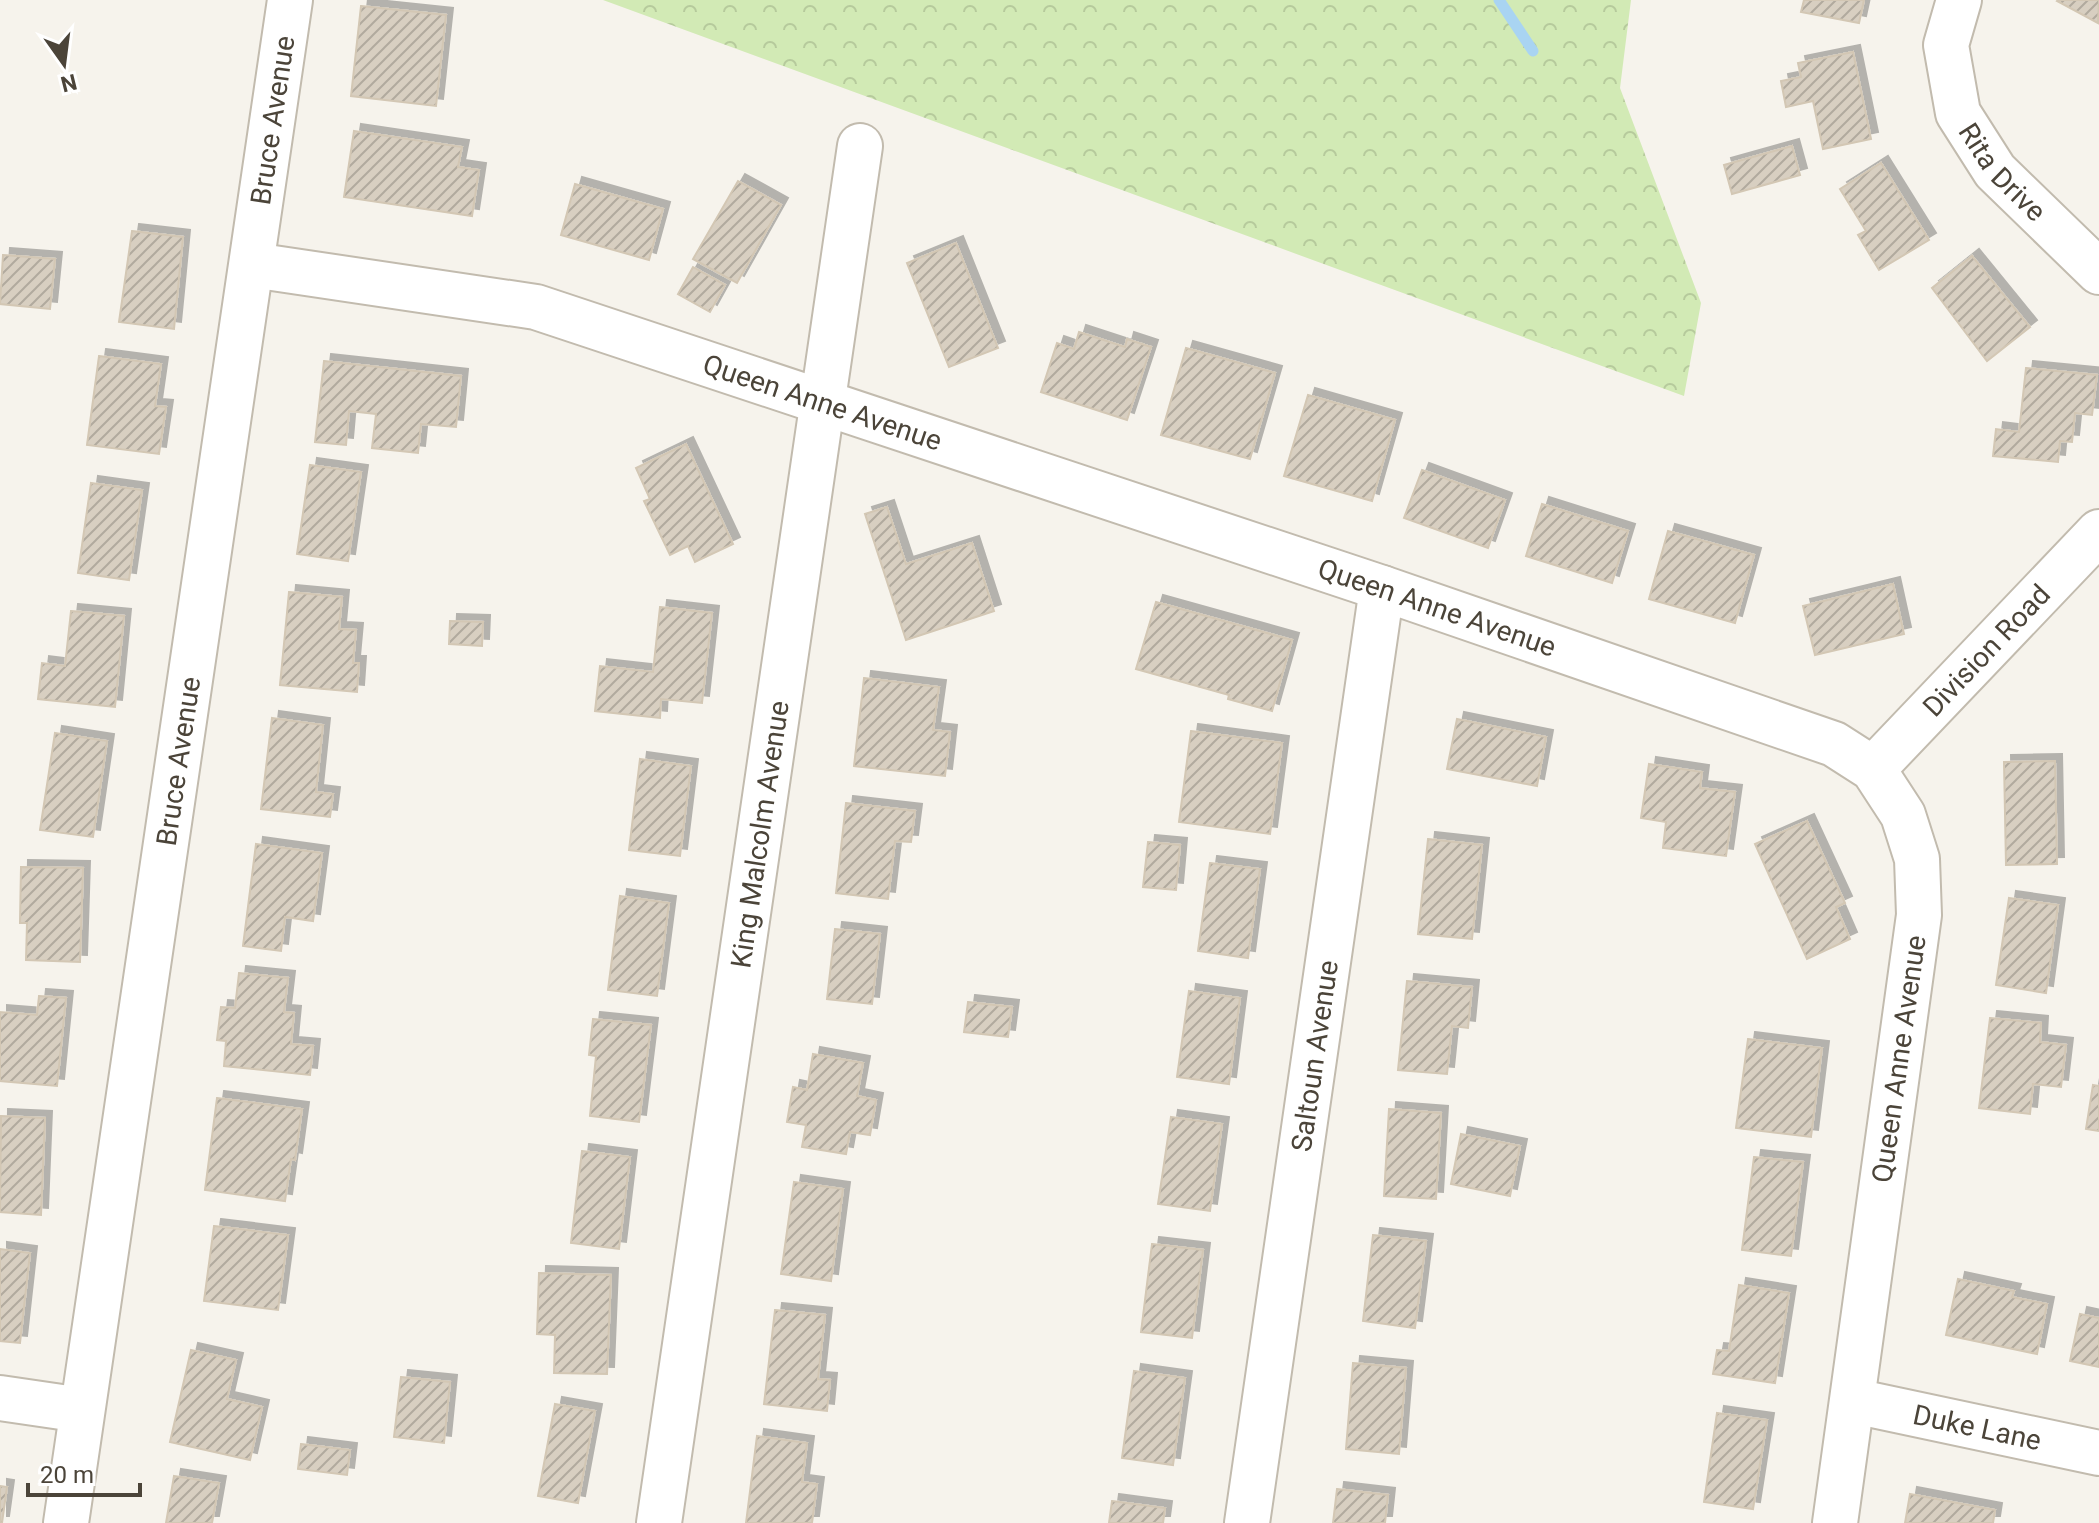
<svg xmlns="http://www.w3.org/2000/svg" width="2099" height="1523" viewBox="0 0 2099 1523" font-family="Roboto,sans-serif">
  <defs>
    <pattern id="forest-crowns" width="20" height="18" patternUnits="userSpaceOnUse" patternTransform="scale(2)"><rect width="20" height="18" fill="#d2eab5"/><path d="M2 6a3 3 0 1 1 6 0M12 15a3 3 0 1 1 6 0" fill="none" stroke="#b6ca9c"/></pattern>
    <pattern id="building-hatch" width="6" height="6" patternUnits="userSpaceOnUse" patternTransform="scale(2)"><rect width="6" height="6" fill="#d8cfc1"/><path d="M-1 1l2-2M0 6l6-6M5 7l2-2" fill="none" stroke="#b1aa9e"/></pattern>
    <filter id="shadow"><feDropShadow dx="7" dy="-7" stdDeviation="0" flood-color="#0004"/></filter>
  </defs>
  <rect width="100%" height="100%" fill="#f6f3ec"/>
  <polygon fill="url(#forest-crowns)" points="603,0 1631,0 1620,88 1701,303 1684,396"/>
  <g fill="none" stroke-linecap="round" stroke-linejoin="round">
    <polyline stroke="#a9d4f2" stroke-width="11" points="1499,0 1533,51"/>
  </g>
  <g fill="url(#building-hatch)" stroke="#d3c7b4" stroke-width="2" filter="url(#shadow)">
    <polygon points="1804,0 1864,0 1859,23 1801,12"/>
    <polygon points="2058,0 2099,0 2098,23 2057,1"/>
    <polygon points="361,6 446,15 436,106 351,96"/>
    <polygon points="1853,52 1871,139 1823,149 1813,101 1786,107 1781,81 1801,77 1798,63"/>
    <polygon points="354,131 462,147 458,167 479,170 472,216 344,197"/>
    <polygon points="1792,146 1800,175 1732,194 1724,165"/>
    <polygon points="1881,163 1929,240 1879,270 1858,235 1866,231 1840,189"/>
    <polygon points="738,181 781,205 737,283 693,259"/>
    <polygon points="575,184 663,209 649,260 561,235"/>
    <polygon points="132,231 183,237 174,329 119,322"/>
    <polygon points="956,243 998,348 949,367 907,263"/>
    <polygon points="3,255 55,259 50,309 0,304"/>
    <polygon points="1972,256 2030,327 1987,361 1932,288"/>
    <polygon points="693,267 725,285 710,312 678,294"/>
    <polygon points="1079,332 1125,347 1127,339 1151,347 1127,420 1041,392 1057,343 1074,349"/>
    <polygon points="1186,348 1275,373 1250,459 1161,435"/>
    <polygon points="99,356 161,364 155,406 166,407 159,454 87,445"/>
    <polygon points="324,361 461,376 456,427 421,424 418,453 372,448 376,414 349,411 346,445 315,442"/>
    <polygon points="2026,368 2097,375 2092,415 2075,413 2072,442 2060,441 2058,462 1993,456 1996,429 2019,432"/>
    <polygon points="1308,395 1395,420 1372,501 1284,476"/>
    <polygon points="686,444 733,544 695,562 688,546 670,555 644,501 650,499 636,468"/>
    <polygon points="310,465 361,472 348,561 297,554"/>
    <polygon points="1422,470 1505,500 1488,548 1404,518"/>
    <polygon points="91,483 142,490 129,580 78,573"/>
    <polygon points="1542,504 1628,531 1612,583 1526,556"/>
    <polygon points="887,507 906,564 972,543 994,611 906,640 865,514"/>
    <polygon points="1668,531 1754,555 1735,623 1649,599"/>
    <polygon points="1893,584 1904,634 1815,655 1803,606"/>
    <polygon points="289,592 342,597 339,629 356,630 353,663 359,663 357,692 280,685"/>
    <polygon points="1156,602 1292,640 1272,711 1228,699 1229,695 1136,669"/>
    <polygon points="660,607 712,613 702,703 661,699 660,718 595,711 600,666 653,672"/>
    <polygon points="71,611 124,616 115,707 38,699 42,663 65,666"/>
    <polygon points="450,621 483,622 482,646 449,644"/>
    <polygon points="864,678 939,687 933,730 950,732 945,776 854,766"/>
    <polygon points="272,718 323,725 316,792 333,794 330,817 261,809"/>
    <polygon points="1457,719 1546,737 1537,786 1447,769"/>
    <polygon points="1191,731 1282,743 1270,834 1179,822"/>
    <polygon points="55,733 107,741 93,837 40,830"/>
    <polygon points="640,759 691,766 680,856 629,850"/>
    <polygon points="2055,761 2057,864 2006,865 2004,762"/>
    <polygon points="1649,764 1702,772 1700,788 1735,792 1726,856 1663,848 1666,822 1641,818"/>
    <polygon points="846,803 915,811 911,842 895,841 888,899 836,893"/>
    <polygon points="1807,821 1845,903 1836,907 1850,939 1807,959 1755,844"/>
    <polygon points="1428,839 1482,845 1472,939 1418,934"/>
    <polygon points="1148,842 1180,845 1176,890 1143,887"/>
    <polygon points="256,844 322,853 313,921 285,917 281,951 243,946"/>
    <polygon points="1210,863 1260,869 1248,958 1198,951"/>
    <polygon points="21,867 83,868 80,962 26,960 27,923 20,923"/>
    <polygon points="620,896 669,903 657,996 608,990"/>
    <polygon points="2009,898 2058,905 2046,993 1996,985"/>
    <polygon points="835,929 880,934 872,1004 827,999"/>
    <polygon points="239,973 288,978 284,1012 294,1013 291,1044 313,1046 310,1075 224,1066 226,1041 217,1040 221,1007 235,1008"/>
    <polygon points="1407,981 1472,987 1468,1028 1452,1026 1447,1074 1398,1070"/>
    <polygon points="1189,991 1240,998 1229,1084 1177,1077"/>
    <polygon points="39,996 66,998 57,1086 0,1081 0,1012 37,1015"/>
    <polygon points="968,1002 1012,1007 1008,1037 964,1032"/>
    <polygon points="1990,1018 2041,1023 2040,1042 2066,1045 2061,1087 2033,1084 2030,1114 1979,1108"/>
    <polygon points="593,1019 651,1025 639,1122 590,1116 596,1056 589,1055"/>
    <polygon points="1748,1039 1822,1048 1811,1137 1736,1128"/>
    <polygon points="813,1054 863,1063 857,1096 876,1100 870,1135 850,1132 846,1154 802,1147 806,1125 787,1122 793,1087 807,1090"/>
    <polygon points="2093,1085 2099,1086 2099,1131 2086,1129"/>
    <polygon points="217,1098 302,1109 295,1160 291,1159 285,1201 205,1190"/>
    <polygon points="1389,1109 1441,1113 1436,1199 1384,1196"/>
    <polygon points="1,1116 45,1118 41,1215 0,1212"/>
    <polygon points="1171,1117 1222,1124 1210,1211 1158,1204"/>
    <polygon points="1461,1134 1520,1146 1510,1196 1451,1184"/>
    <polygon points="582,1151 630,1157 619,1249 571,1243"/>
    <polygon points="1754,1157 1803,1162 1791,1256 1742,1250"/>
    <polygon points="794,1182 843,1189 831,1281 781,1274"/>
    <polygon points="214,1226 288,1235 278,1310 204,1301"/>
    <polygon points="1373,1235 1426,1241 1415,1328 1363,1321"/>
    <polygon points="1152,1244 1203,1250 1192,1338 1141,1332"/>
    <polygon points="0,1249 30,1253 20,1343 0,1341"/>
    <polygon points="539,1273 611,1275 607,1374 554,1373 555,1335 537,1334"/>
    <polygon points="1958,1279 2014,1291 2012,1297 2047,1304 2037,1354 1946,1335"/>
    <polygon points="1739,1285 1789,1293 1775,1383 1713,1374 1717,1350 1729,1351"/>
    <polygon points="775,1310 825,1315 818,1379 830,1380 827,1411 764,1404"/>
    <polygon points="2080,1314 2099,1318 2099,1367 2070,1361"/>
    <polygon points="191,1350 236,1360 227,1399 262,1407 250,1460 170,1442"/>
    <polygon points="1353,1363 1406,1368 1399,1454 1346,1449"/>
    <polygon points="1134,1371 1185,1378 1173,1465 1122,1458"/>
    <polygon points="401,1377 450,1382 444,1443 394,1437"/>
    <polygon points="555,1404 595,1411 578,1503 538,1496"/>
    <polygon points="1717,1413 1767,1420 1753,1509 1704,1502"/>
    <polygon points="757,1436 807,1443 802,1482 817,1484 812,1523 746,1523"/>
    <polygon points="301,1444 350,1450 347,1475 298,1469"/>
    <polygon points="174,1476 219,1483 212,1523 166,1523"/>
    <polygon points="0,1486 7,1487 2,1523 0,1523"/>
    <polygon points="1337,1489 1388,1495 1385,1523 1333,1523"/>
    <polygon points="1910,1494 1995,1510 1993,1523 1905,1523"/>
    <polygon points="1112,1501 1165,1508 1163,1523 1109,1523"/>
  </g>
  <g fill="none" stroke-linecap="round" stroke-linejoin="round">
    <g stroke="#c2bbae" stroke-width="48">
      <g id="minor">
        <path id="s1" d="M1959,0l-13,45 12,68 37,58 104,101"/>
        <path id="s2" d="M253,265l283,42 846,281 452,156 39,25 30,46 14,44 2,56 -84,608"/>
        <path id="s3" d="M1873,769l226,-237"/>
        <polyline points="0,1398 82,1410"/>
        <path id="s4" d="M1854,1401l245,52"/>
        <path id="s5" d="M66,1523l224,-1523"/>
        <path id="s6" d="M659,1523l201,-1377"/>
        <path id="s7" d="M1247,1523l135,-935"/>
      </g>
    </g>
    <use href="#minor" stroke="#fff" stroke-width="44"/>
  </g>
  <g text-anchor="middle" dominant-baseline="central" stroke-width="8" stroke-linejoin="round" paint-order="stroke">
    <g font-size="28" fill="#4b4439" stroke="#fff">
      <text stroke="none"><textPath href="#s5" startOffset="1418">Bruce Avenue</textPath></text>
      <text stroke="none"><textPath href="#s1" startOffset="190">Rita Drive</textPath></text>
      <text stroke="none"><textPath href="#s2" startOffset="588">Queen Anne Avenue</textPath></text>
      <text stroke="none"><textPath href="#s2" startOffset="1236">Queen Anne Avenue</textPath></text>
      <text stroke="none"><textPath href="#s3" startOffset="164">Division Road</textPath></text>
      <text stroke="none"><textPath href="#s5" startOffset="770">Bruce Avenue</textPath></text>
      <text stroke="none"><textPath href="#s6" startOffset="696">King Malcolm Avenue</textPath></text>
      <text stroke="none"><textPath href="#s7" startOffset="472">Saltoun Avenue</textPath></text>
      <text transform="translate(1899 1059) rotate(-82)">Queen Anne Avenue</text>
      <text stroke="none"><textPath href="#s4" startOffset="126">Duke Lane</textPath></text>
    </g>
  </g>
  <g transform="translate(64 64) rotate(166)" stroke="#ffffff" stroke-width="6" paint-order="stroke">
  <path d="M0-6L14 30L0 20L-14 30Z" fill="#4b4439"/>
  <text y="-12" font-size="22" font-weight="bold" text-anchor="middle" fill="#4b4439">N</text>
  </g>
  <path d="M28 1483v12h112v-12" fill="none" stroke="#4b4439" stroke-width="4"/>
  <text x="40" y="1483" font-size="24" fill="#4b4439" stroke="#ffffff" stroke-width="6" paint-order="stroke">20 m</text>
</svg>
